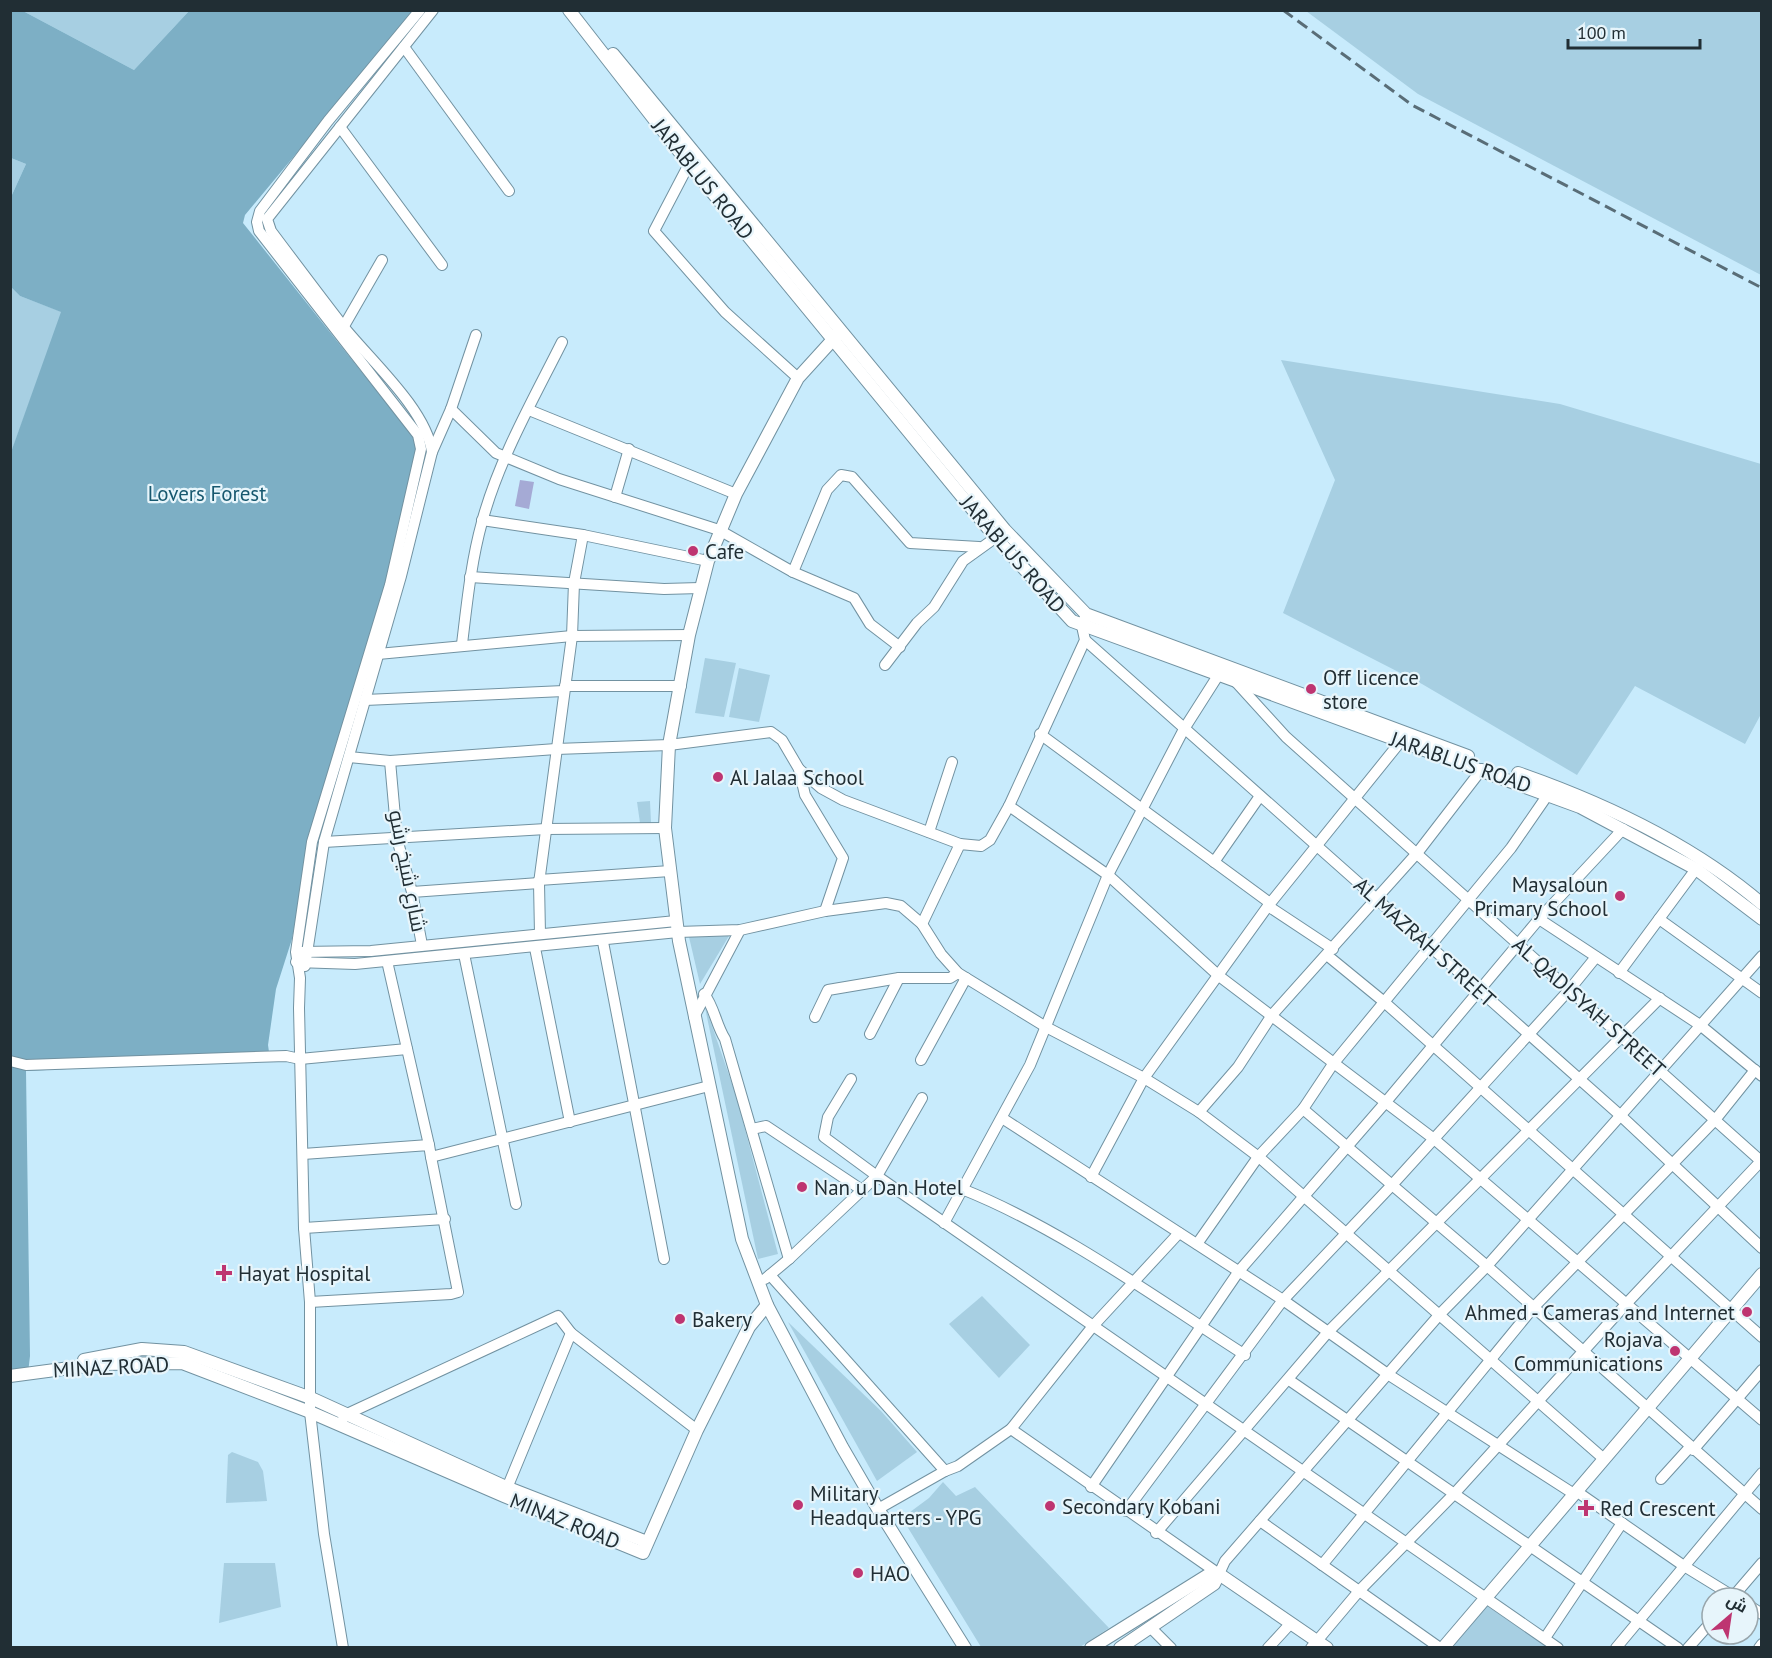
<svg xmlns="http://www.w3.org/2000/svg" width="1772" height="1658" viewBox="0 0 1772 1658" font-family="'PT Sans',Cairo,sans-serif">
  <rect width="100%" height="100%" fill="#c8ebfc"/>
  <g fill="#a7cfe2">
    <polygon points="23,11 189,11 134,70"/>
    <polygon points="1306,11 1761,11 1761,275 1418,94"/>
    <polygon points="11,158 26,164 11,197"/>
    <polygon points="11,287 20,296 62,312 11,453"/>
    <polygon points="1281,360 1560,404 1761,464 1761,714 1745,744 1635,686 1577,775 1422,684 1283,613 1335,480"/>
    <polygon points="705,658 736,663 724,717 695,713"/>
    <polygon points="739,668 770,675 759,722 729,717"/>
    <polygon points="650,801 651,823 640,823 637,802"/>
    <polygon points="729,936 700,984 689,937"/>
    <polygon points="704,1003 736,1095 778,1254 758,1259"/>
    <polygon points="982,1296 1030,1345 999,1378 949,1324"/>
    <polygon points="788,1322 881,1411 917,1452 877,1481"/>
    <polygon points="232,1452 258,1462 263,1471 267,1501 226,1503 228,1455"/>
    <polygon points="943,1482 956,1496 975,1487 1109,1628 1080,1647 981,1647 902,1518 929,1498"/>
    <polygon points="224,1563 275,1563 281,1607 219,1623"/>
    <polygon points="1487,1606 1548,1647 1451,1648"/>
  </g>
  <polygon fill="#7dafc5" points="11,11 23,11 134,70 189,11 415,11 245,215 243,223 419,444 392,573 309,842 292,939 276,989 268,1045 270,1059 26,1071 30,1356 28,1373 10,1376 10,455 61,312 20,296 11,287 11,197 26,164 11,158"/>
  <polygon fill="#a5aad5" points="520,480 534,482 529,509 515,506"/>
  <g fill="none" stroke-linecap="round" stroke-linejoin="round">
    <g stroke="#7292a1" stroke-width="12">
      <g id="minor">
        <polyline points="404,47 509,191"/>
        <polyline points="340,127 442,265"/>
        <polyline points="689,164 654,231 725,312 798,378"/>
        <polyline points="344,326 382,260"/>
        <polyline points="451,409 476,335"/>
        <polyline points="529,410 736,494"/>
        <polyline points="432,452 451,409 496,453 559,479 719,530 793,572 854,598 870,624 900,647"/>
        <polyline points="615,497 629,449"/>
        <polyline points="482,520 583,535 574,583 572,636 539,883 540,934"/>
        <polyline points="583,535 708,561"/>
        <polyline points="793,572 827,490 841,475 852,477 910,543 979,547"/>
        <polyline points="470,577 664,589 700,588"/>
        <polyline points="1085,640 1621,1116 1762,1248"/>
        <path d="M462,644c5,-41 9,-82 20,-122 17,-63 51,-122 80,-180"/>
        <polyline points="378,654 572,636 689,635"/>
        <polyline points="885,665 917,623 934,607 963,561 1002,533"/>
        <polyline points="1235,681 1286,737 1762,1162"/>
        <polyline points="565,686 681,686"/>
        <polyline points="365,700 564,691"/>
        <polyline points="1040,734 1270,903"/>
        <polyline points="349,757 390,761 556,749 669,745 771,732 782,740 799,769 821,788 843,800 960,844"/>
        <polyline points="390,761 397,839 412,892 422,945"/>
        <polyline points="799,769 805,795 843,858 825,911"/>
        <polyline points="1009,806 1108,875 1219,976 1434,1139 1762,1420"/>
        <polyline points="929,832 952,762"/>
        <polyline points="324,842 546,829 665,828"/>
        <polyline points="1214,862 1260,796"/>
        <polyline points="539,880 670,871"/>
        <polyline points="412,892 539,883"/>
        <polyline points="1268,906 1333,949"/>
        <polyline points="1539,919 1700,1025 1762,1076"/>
        <polyline points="1659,919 1762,993"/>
        <polyline points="922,924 960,844 981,846 990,840 1009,806 1085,640 1082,626 1085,617"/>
        <polyline points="603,942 664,1259"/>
        <polyline points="535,948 570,1122"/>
        <polyline points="300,952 371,951 676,921"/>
        <polyline points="464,954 516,1204"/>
        <polyline points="1328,956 1383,1001 1762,1337"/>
        <polyline points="387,961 429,1145"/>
        <polyline points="296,962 355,964 678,932 740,930 825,911 886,903 901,906 922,924 941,954 958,973 1046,1027 1144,1078 1199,1112 1260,1158 1604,1459"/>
        <path d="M305,966l19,-124 77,-266 31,-124c-6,-43 -62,-92 -89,-126 -24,-31 -48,-63 -72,-95l-4,-12 166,-209"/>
        <polyline points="1619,973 1696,869"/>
        <path d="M704,994c10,12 12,31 21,45l64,220"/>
        <polyline points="694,1017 740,930"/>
        <polyline points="815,1017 828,990 899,978 950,978 958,973"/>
        <polyline points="870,1034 899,978"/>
        <polyline points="921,1060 966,978"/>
        <polyline points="10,1061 26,1065 286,1056 300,1059 407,1049"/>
        <polyline points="851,1079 828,1117 824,1137 877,1176 1558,1648"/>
        <polyline points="1303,1109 1487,1266 1762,1509"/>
        <polyline points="1199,1112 1238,1067 1272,1015 1418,852 1482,769"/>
        <polyline points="1002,1118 1283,1300 1389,1375 1574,1494"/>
        <polyline points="752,1129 766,1126 862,1190"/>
        <polyline points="303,1154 429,1145 431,1157 709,1086"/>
        <polyline points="1091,1177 1144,1078 1268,906 1405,736"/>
        <path d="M962,1189c98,39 194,109 283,166"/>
        <polyline points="944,1223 1030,1065 1108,875 1184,729 1219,674"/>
        <polyline points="304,1228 445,1219"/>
        <polyline points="1197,1244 1258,1157 1303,1109 1333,1064 1511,848 1549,793 1554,791"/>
        <polyline points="770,1275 945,1471 958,1466 1011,1429 1093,1326 1179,1233"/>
        <polyline points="765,1279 789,1259 877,1176 922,1098"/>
        <polyline points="310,1302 451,1294 458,1292 431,1157"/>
        <polyline points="1289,1380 1678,1648"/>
        <polyline points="343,1419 347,1414 558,1316 571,1333"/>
        <polyline points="1011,1429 1219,1574 1225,1561 1440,1314 1487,1266 1762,956"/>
        <polyline points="1693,1450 1762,1370"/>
        <polyline points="1661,1479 1690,1447"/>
        <polyline points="1091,1487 1239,1271 1385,1103 1539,919 1623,829"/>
        <polyline points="1576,1491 1684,1566 1736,1598"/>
        <polyline points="505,1493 571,1333 697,1430"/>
        <polyline points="878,1509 945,1471"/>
        <polyline points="1126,1511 1283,1300 1392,1185 1570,989 1596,957"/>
        <polyline points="1260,1521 1440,1648"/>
        <polyline points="1156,1533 1328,1332 1660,998"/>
        <polyline points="1322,1565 1533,1308 1715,1120 1755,1070"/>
        <polyline points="1732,1598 1762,1563"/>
        <polyline points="1748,1605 1762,1614"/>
        <polyline points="1150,1627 1171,1648"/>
        <polyline points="1545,1638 1622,1523"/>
        <polyline points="343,1648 324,1534 310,1412 310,1302 304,1228 299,1008 300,978 296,952 312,842 390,585 421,449 418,435 259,231 257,222 260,211 328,121 420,10"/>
        <polyline points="1268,1648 1291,1623"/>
        <polyline points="1311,1648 1359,1591 1454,1494 1627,1303 1762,1160"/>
        <polyline points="1616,1648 1762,1473"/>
        <polyline points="1688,1648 1712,1621"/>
        <polyline points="1759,1648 1762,1644"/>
      </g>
    </g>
    <g stroke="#7292a1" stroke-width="14">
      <g id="major">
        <polyline points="569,10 689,164 996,538 1072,621 1580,807 1696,869 1762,919"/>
        <polyline points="613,54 1005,530 1086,614 1468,756"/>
        <polyline points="838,334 798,378 736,494 708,561 689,635 669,745 665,828 679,941 742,1239 767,1305 842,1447 878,1509 965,1648"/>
        <path d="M1518,773c86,30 174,71 244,131"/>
        <polyline points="84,1360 142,1349 184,1352 311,1398 506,1487 647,1542"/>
        <polyline points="10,1376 100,1364 182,1363 310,1412 504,1496 643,1553 697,1430 749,1327 767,1305"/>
        <polyline points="1219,1574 1327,1648"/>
        <polyline points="1091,1648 1208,1575 1219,1574"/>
        <polyline points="1120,1648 1214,1584 1219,1574"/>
        <polyline points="1443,1648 1762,1274"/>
      </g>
    </g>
    <use href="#minor" stroke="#fff" stroke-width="10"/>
    <use href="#major" stroke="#fff" stroke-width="12"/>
    <polyline stroke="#596d77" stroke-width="3" stroke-dasharray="12 6" stroke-linecap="butt" points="1283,10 1412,105 1762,288"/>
  </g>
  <g fill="#be3571" stroke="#e7f5fb" stroke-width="2">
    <circle cx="693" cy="551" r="6"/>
    <circle cx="1311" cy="689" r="6"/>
    <circle cx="718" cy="777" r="6"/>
    <circle cx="1620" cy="896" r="6"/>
    <circle cx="802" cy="1187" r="6"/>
    <path d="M221 1264h6v6h6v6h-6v6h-6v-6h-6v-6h6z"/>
    <circle cx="1747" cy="1312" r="6"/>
    <circle cx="680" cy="1319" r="6"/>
    <circle cx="1675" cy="1351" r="6"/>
    <circle cx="798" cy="1505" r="6"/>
    <circle cx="1050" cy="1506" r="6"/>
    <path d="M1583 1499h6v6h6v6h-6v6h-6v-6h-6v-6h6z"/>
    <circle cx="858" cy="1573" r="6"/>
  </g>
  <g text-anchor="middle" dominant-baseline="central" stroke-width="4.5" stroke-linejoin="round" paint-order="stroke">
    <g font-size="21" fill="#212e34" stroke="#e7f5fb">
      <text transform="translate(703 179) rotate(51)">JARABLUS ROAD</text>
      <text transform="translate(1013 554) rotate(49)">JARABLUS ROAD</text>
      <text transform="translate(1461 762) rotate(19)">JARABLUS ROAD</text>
      <text transform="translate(408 871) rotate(79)">شارع شيخ رشو</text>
      <text transform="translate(1425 942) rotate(42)">AL MAZRAH STREET</text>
      <text transform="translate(1589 1007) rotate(42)">AL QADISYAH STREET</text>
      <text transform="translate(111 1367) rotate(-3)">MINAZ ROAD</text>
      <text transform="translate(565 1521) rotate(22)">MINAZ ROAD</text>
    </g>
    <g font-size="21" fill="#17586f" stroke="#e7f5fb">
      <text x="207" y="493">Lovers Forest</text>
    </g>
    <g font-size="21" fill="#212e34" stroke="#e7f5fb" text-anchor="start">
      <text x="705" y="551">Cafe</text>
      <text x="1323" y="677">Off licence<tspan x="1323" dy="24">store</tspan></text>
      <text x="730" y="777">Al Jalaa School</text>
      <text x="1608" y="884" text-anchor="end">Maysaloun<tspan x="1608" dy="24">Primary School</tspan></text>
      <text x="814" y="1187">Nan u Dan Hotel</text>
      <text x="238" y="1273">Hayat Hospital</text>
      <text x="1735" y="1312" text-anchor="end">Ahmed - Cameras and Internet</text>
      <text x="692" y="1319">Bakery</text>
      <text x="1663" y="1339" text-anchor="end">Rojava<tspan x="1663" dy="24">Communications</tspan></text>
      <text x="810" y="1493">Military<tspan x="810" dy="24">Headquarters - YPG</tspan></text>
      <text x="1062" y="1506">Secondary Kobani</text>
      <text x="1600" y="1508">Red Crescent</text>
      <text x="870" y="1573">HAO</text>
    </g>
  </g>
  <rect width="1772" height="1658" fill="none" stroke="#212e34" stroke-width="24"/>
  <g transform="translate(1730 1616) rotate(29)"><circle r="28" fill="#e7f5fb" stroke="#98a5ab" stroke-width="1.5"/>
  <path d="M0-4.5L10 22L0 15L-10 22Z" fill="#be3571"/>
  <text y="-9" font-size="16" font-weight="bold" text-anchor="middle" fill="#212e34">ش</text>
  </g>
  <path d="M1568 39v9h132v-9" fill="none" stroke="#212e34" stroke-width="3"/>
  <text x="1577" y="39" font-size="18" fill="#212e34" stroke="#e7f5fb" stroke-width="4.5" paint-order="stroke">100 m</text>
</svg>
